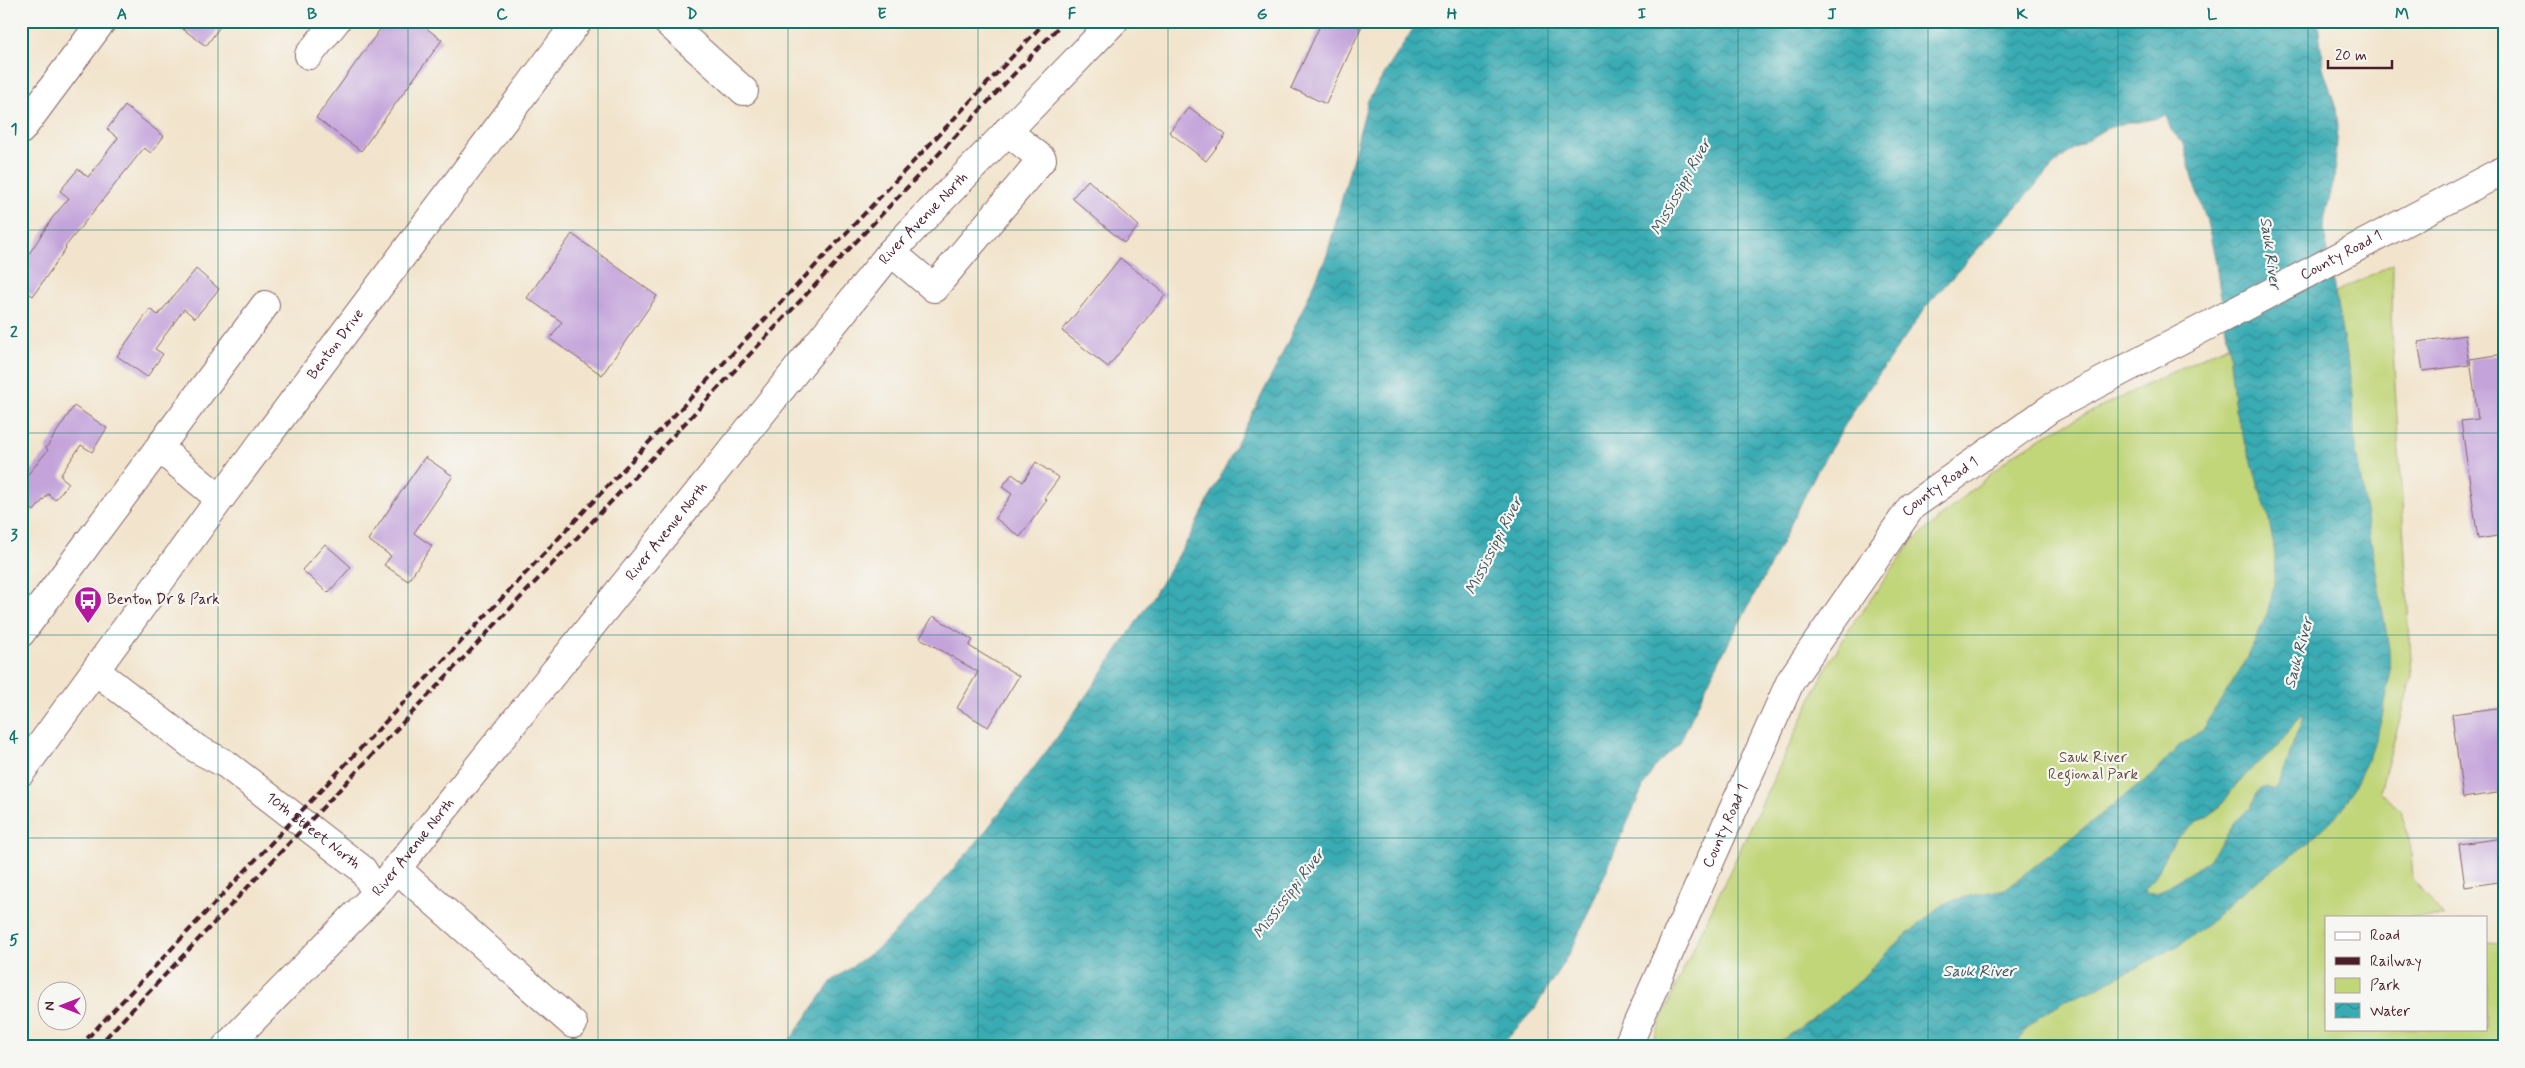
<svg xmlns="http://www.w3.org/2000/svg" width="2525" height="1068" viewBox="0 0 2525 1068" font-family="Mynerve,sans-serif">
  <defs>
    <pattern id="water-waves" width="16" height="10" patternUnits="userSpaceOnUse" patternTransform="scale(1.25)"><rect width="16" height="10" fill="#39abb3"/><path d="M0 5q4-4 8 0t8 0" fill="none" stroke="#328b92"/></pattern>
  </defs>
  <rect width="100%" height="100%" fill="#f6f6f2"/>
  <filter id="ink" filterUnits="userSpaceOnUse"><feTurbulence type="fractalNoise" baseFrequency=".02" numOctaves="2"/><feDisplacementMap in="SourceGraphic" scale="10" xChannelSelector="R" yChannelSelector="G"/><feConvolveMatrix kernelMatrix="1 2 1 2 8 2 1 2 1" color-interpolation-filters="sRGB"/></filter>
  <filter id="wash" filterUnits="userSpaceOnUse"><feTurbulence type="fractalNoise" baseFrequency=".0096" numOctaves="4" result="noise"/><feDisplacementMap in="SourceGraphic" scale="20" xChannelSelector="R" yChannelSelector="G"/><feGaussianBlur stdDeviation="1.12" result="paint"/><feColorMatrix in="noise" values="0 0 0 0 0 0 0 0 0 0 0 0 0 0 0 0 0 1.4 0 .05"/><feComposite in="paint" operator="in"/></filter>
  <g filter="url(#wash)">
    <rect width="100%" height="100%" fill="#f2e4cc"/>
    <polygon fill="#c1d579" stroke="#867a52" points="2393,264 2392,333 2412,676 2380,791 2400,810 2410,839 2413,879 2439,912 2445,917 2326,917 2326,1029 2486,1029 2486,943 2504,944 2504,1047 1651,1047 1676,985 1825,670 1850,628 1911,543 2010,457 2052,431"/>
    <path fill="url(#water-waves)" stroke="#42656f" fill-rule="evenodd" d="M1418,21h900l5,46 13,41 2,19 -4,54 -9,35 -1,15 29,162 1,46 35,210 1,31 -9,41 -11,34 -27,54 -36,35 -71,53 -27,26 -26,20 -94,49 -25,9 -24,15 -14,13 -13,18h-241l58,-41 30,-26 32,-33 51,-43 22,-7 40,-8 147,-114 27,-29 22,-15 46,-72 20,-45 7,-29 1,-31 -7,-39 -33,-105 -7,-68 -13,-84 -9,-40 -13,-36 -9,-38 -13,-14 -5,-14 -27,6h-11l-23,7 -32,20 -20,17 -125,138 -74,106 -38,63 -48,97 -54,100 -35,74 -23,21 -13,22 -70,160 -38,61 -35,39h-715l47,-66 49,-35 50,-51 50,-58 77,-101 70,-101 37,-58 25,-41 90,-177 47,-104 41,-155zM2302,713c1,12 -5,18 -9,29 -5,17 -8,32 -18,48l-9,-3 -8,4 -7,15 -16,17 -27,38 -49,31 -13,2 -2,-5 9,-9 23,-42 45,-32 15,-21 19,-20 20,-15z"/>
    <g id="blocks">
      <g fill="#c3a3da">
        <polygon points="172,21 224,21 206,46"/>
        <polygon points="386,21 417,21 442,40 361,151 316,118"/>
        <polygon points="1322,21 1364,21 1326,104 1291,88"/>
        <polygon points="125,106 164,136 151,153 144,148 65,247 66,248 33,296 21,288 21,253 27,257 53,217 69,198 60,191 78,169 88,177 118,138 107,129"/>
        <polygon points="1189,107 1226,135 1206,161 1169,132"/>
        <polygon points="1088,180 1139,226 1124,243 1072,198"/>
        <polygon points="572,234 657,296 602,375 550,339 562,322 527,298"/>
        <polygon points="1120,258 1166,294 1108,367 1062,331"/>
        <polygon points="196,269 219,289 195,318 184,309 155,349 163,354 147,377 117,356 150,309 158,315"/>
        <polygon points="2465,335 2469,365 2423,371 2418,342"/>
        <polygon points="2504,354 2504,535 2478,539 2461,421 2478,419 2470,359"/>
        <polygon points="74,406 107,428 92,452 81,445 60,476 69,483 55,500 48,494 34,511 21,501 21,483 48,450 46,448"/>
        <polygon points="425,457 453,476 414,533 432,546 408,581 384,565 391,556 368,540"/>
        <polygon points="1036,462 1059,478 1044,498 1047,500 1020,537 995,518 1012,494 1002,487 1012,474 1023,482"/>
        <polygon points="325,544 351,567 328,593 302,570"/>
        <polygon points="933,616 973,640 969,646 1019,676 988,727 957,708 978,672 920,638"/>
        <polygon points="2504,707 2504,792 2463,798 2452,714"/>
        <polygon points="2504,838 2504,881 2465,887 2459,844"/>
      </g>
    </g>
  </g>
  <g filter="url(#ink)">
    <use href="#blocks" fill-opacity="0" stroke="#856463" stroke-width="1"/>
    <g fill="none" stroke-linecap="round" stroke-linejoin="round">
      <g stroke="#856463" stroke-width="30">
        <g id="minor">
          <polyline points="666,21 744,91"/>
          <polyline points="309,55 336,21"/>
          <polyline points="21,130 102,21"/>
          <polyline points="891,252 934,288 1042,159 1007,131"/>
          <polyline points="159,448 220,499"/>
          <polyline points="21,633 265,305"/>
          <path id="s1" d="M96,671l101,78 29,15 136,105 15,24"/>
          <polyline points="396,868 573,1024"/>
          <path id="s2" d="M226,1047l151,-154 514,-641 223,-231"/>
          <path id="s3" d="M1627,1047l164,-367 121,-174 139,-98 453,-238"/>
        </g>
      </g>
      <g stroke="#856463" stroke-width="30">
        <g id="major">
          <path id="s4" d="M21,772l199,-273 358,-478"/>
        </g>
      </g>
      <use href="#minor" stroke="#fff" stroke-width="28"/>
      <use href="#major" stroke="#fff" stroke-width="28"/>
      <g stroke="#4a1f2b" stroke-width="4" stroke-dasharray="8 4" stroke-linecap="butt">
        <polyline points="79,1047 1046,21"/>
        <polyline points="97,1047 1064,21"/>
      </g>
    </g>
  </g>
  <path fill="none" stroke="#0f766e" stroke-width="1" stroke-opacity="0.55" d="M218,21v1026M408,21v1026M598,21v1026M788,21v1026M978,21v1026M1168,21v1026M1358,21v1026M1548,21v1026M1738,21v1026M1928,21v1026M2118,21v1026M2308,21v1026M21,230h2483M21,433h2483M21,635h2483M21,838h2483"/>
  <defs>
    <g id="bus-pin" transform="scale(1.4375)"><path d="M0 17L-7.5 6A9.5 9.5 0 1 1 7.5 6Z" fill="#b5179e" stroke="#f6f6f2"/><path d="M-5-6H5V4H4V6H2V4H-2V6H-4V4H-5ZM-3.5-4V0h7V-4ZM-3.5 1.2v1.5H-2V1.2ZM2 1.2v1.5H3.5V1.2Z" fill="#fff"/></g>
  </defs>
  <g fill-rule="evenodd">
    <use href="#bus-pin" x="88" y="600"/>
  </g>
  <g text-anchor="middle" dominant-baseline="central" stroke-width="4.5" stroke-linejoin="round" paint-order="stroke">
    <g font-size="15" fill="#4a1f2b" stroke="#f6f6f2">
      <text stroke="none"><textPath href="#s2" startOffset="1084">River Avenue North</textPath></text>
      <text stroke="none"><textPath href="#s3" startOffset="1112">County Road 1</textPath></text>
      <text stroke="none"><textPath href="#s4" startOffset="531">Benton Drive</textPath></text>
      <text stroke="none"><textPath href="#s3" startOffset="648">County Road 1</textPath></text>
      <text stroke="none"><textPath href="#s2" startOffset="679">River Avenue North</textPath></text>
      <text stroke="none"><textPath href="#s3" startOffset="242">County Road 1</textPath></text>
      <text stroke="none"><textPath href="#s1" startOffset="270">10th Street North</textPath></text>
      <text stroke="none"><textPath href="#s2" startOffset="274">River Avenue North</textPath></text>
    </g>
    <g font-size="15" fill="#4a1f2b" stroke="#f6f6f2" text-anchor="start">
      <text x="107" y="600">Benton Dr &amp; Park</text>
    </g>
    <g font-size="15" fill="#684c3e" stroke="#f6f6f2">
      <text x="2093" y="758">Sauk River<tspan x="2093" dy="17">Regional Park</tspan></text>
    </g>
    <g font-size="16" font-style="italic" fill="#435761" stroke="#f6f6f2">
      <text transform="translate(1681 187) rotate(-61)">Mississippi River</text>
      <text transform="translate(2270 253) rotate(82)">Sauk River</text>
      <text transform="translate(1494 546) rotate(-63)">Mississippi River</text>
      <text transform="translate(2299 653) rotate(-75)">Sauk River</text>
      <text transform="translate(1289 894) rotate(-53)">Mississippi River</text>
      <text x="1979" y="971">Sauk River</text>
    </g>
  </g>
  <rect width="2525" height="1068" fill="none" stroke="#f6f6f2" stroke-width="55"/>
  <rect x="2325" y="916" width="162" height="115" fill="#f6f6f2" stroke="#b1a0a2"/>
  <rect x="2335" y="932" width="25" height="8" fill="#ffffff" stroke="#b1a0a2"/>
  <text x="2370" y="940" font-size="15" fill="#4a1f2b">Road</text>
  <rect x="2335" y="957" width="25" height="8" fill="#4a1f2b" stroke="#b1a0a2"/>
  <text x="2370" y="966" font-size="15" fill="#4a1f2b">Railway</text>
  <rect x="2335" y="978" width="25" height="15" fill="#c1d579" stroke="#b1a0a2"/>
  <text x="2370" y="990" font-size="15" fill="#4a1f2b">Park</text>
  <rect x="2335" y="1003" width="25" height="15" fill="url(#water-waves)" stroke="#b1a0a2"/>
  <text x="2370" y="1016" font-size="15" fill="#4a1f2b">Water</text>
  <g transform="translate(62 1006) rotate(270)"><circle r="24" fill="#f6f6f2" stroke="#b1a0a2"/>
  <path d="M0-4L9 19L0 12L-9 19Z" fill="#b5179e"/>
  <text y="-8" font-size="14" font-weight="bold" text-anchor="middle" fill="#4a1f2b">N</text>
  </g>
  <path d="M2328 60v8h64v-8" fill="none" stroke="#4a1f2b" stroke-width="2.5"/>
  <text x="2335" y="60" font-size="15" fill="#4a1f2b" stroke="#f6f6f2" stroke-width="4" paint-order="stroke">20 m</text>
  <rect x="28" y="28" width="2470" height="1012" fill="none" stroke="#0f766e" stroke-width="2"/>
  <g font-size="16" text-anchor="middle" font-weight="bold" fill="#0f766e">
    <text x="122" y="19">A</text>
    <text x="312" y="19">B</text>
    <text x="502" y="19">C</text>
    <text x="692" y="19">D</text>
    <text x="882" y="19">E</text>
    <text x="1072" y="19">F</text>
    <text x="1262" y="19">G</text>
    <text x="1452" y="19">H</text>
    <text x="1642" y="19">I</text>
    <text x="1832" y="19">J</text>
    <text x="2022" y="19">K</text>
    <text x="2212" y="19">L</text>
    <text x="2402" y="19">M</text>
    <text x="14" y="134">1</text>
    <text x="14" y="337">2</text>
    <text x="14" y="540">3</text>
    <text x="14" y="742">4</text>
    <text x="14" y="945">5</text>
  </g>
</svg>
